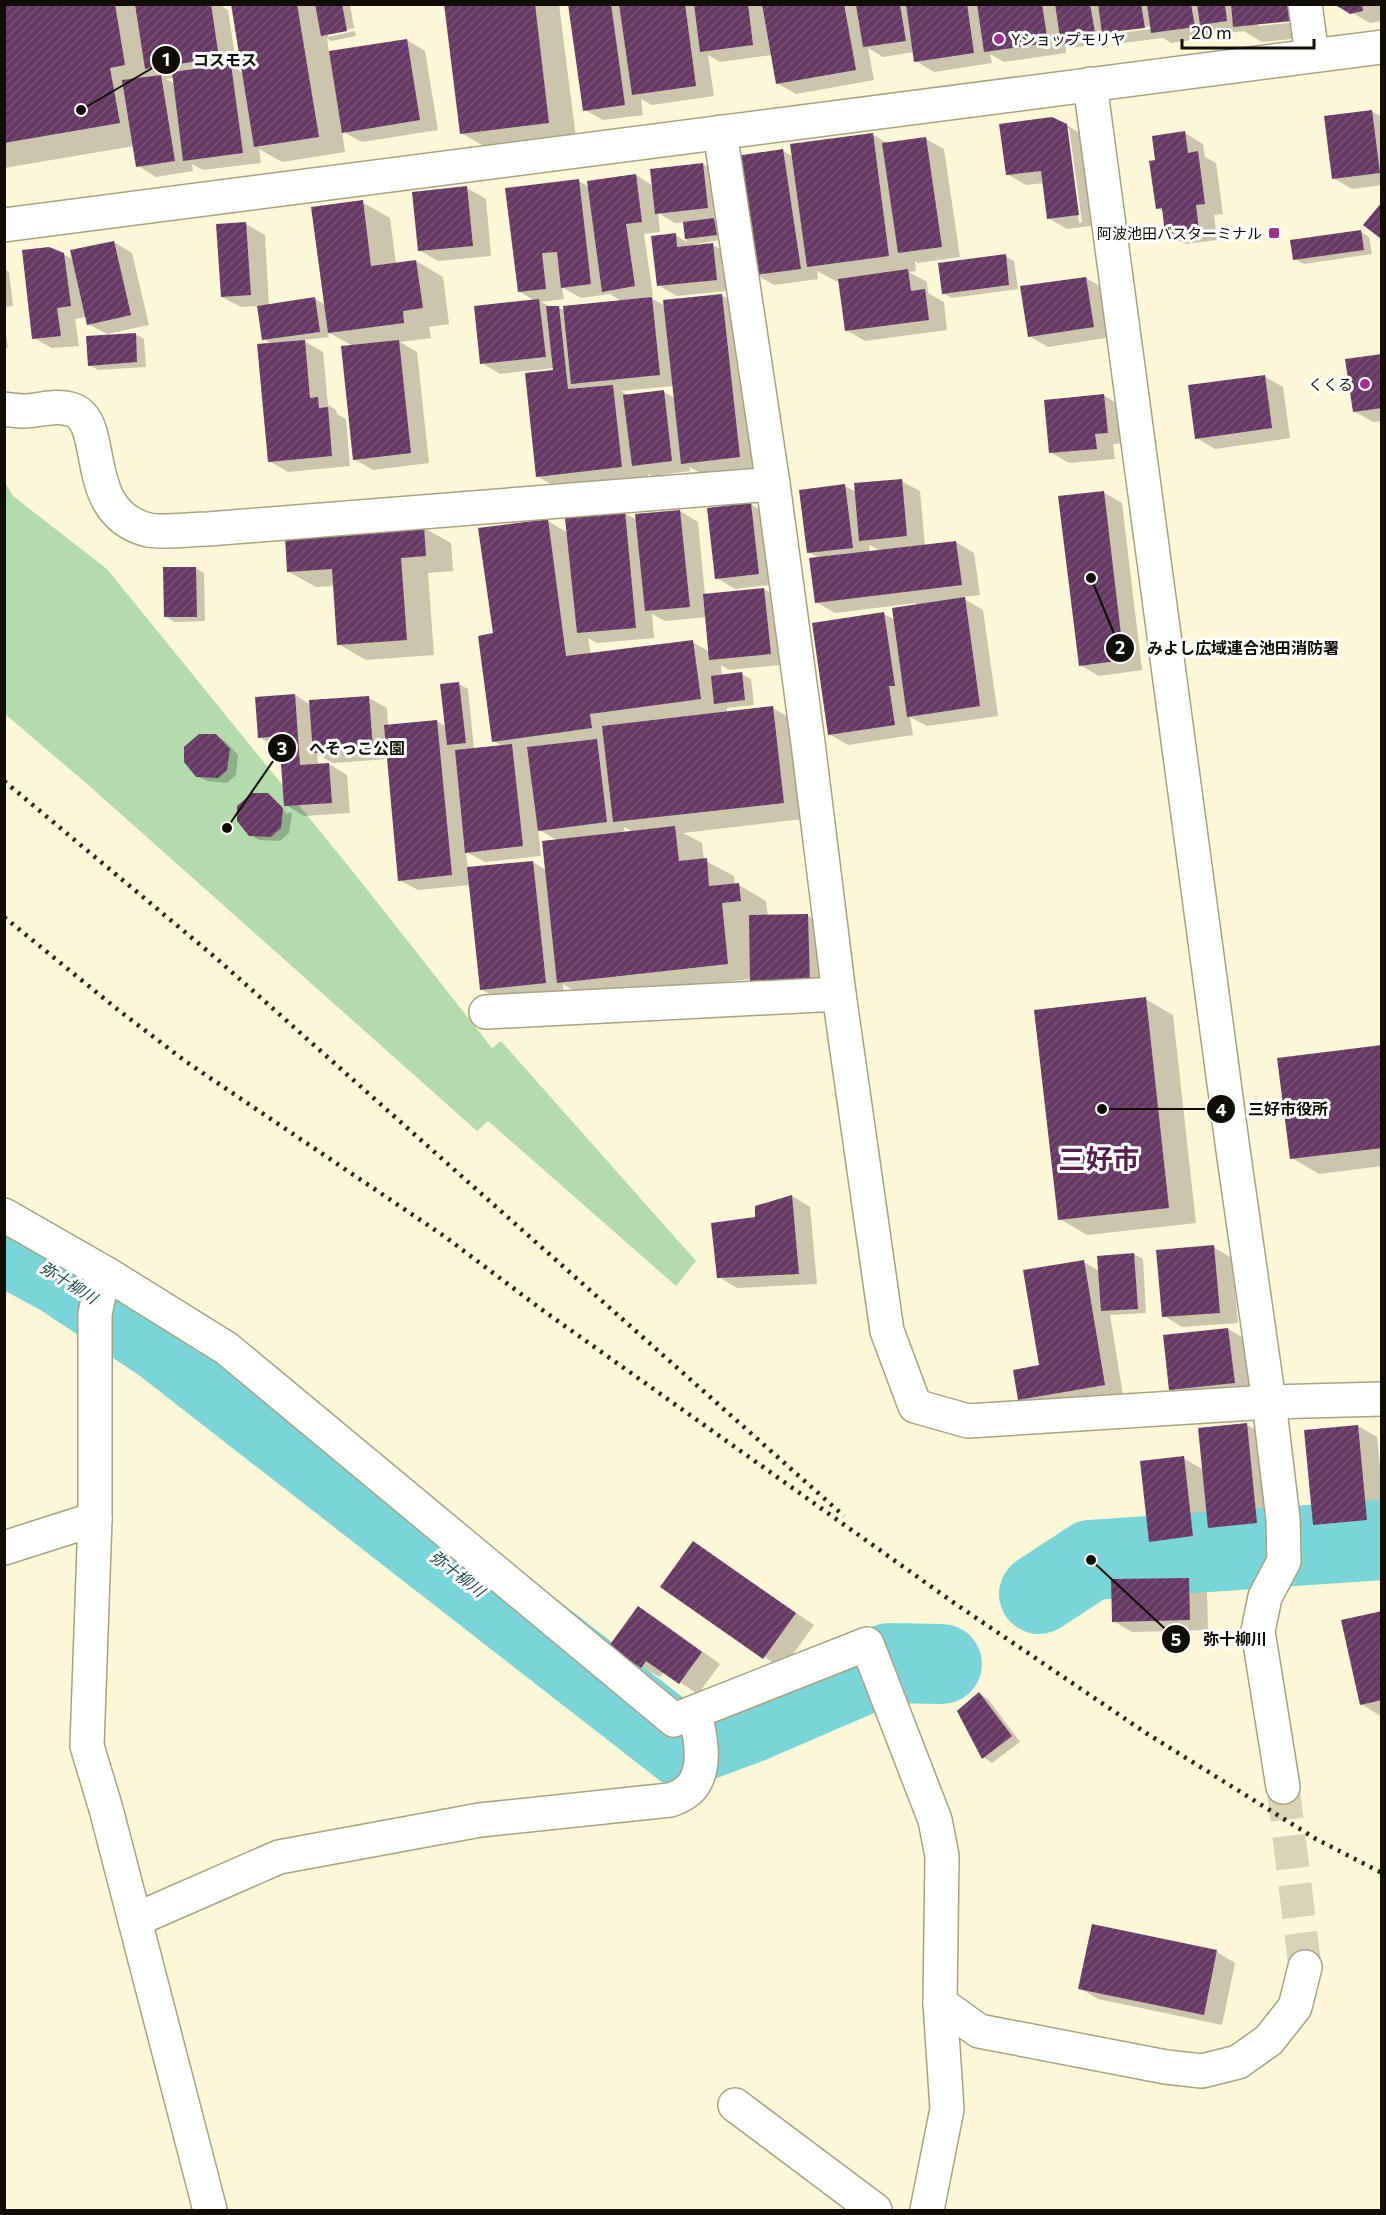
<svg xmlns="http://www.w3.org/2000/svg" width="1386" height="2215" viewBox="0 0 1386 2215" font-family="Commissioner,'Noto Sans JP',sans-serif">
  <defs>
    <pattern id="building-hatch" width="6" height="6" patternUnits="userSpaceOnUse" patternTransform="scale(1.5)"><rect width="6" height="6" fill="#673a65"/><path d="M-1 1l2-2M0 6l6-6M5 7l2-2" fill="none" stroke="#775375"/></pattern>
  </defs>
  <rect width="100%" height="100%" fill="#fdf7d7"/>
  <polygon fill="#b3dbab" points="4,424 6,424 6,484 13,496 107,569 354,873 492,1048 501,1041 696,1261 676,1286 488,1121 477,1131 86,783 5,714"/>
  <g fill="#0003" fill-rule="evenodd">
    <path d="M4,4h214l10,6 9,59 6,4 -11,-69h118l4,24 -26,5v4l27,-6 1,5 -25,5 -4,-3 2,15 78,-13 18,11 13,79 -76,12 -20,-11 3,21 -63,10 -23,-13 2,14 -58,7 -11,-6 1,7 -37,6 -18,-11 -4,-20 -130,22zM174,78l1,6 -9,-5z"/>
    <polygon points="445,4 559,4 576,138 489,149 461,133"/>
    <path d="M569,4h746l4,32 -57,6 -18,-11 -24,3 -8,-4 1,7 -42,6 -8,-5 -41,5 -19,-11 2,10 -33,6 -7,-4 1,9 -62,9 -14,-8 2,9 -58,9 -18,-11 -2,-9 -31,5 -15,-9 6,32 -78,14 -19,-11 -5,-28 -52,7 -12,-7 6,41 -62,9 -11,-6 2,16 -40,5 -18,-10zM1299,19l1,3 -42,4v-3zM1152,26v3l-33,4v-3z"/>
    <polygon points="1337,4 1382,4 1381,21 1370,23"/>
    <polygon points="1371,111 1382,117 1382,185 1352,189 1333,178"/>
    <path d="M1066,125l19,11 12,89 -30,4 -19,-11 -4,-35 -18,2 -19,-11zM1066,128h3l13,94 -3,1z"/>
    <polygon points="1185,133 1203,144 1205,157 1216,163 1223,214 1214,215 1217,240 1185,244 1167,233 1164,212 1157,208 1157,161"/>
    <polygon points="872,134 889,144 926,139 944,149 960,257 918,263 915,261 916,271 909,272 927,282 928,293 944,302 947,330 865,341 846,330 840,281 836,281 817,271 818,279 774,285 755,274 782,150 793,157"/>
    <path d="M703,164l18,11 5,43 -13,1 10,6 2,14 -29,5 1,2 16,-1 18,10 4,35 -58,6 -19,-11 17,-50 12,7 -3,-20 -9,1 -17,-10 2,19 -16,2 9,62 -4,1 16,9 56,-11 28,16 18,161 -57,6 -21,-11 1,4 -38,5 -4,-2 1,8 -84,10 -28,-16 17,-108 -54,6 -18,-11 53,-62 -16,-10 60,-110 10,6 47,-12 17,11zM562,287l19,11 29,-4 13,8 -58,9 -7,-4h-7l-10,-5 23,-3zM674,386l1,12 -11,-6 -35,4 -8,-5z"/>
    <polygon points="467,188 486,199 491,256 438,261 419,250"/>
    <polygon points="362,202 390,218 396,264 416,261 443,277 449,324 429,327 431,338 400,342 417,352 429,463 373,470 354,459 353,346 328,332 329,337 302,340 323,352 328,405 336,410 337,414 346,419 350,466 288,472 269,461 273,345 264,339 258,306 241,307 222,297 246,224 265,235 269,306 315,299 326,305"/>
    <polygon points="1360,231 1369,237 1372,254 1304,264 1295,259"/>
    <polygon points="114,242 132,253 149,325 107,334 88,324 86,317 75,319 79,346 52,348 34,338 63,254 74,260"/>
    <polygon points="1005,256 1014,261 1018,289 952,298 943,293"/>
    <polygon points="4,269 9,272 13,306 4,307"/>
    <polygon points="1086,278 1105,289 1112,337 1048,347 1029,336"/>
    <polygon points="4,320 8,348 4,348"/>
    <polygon points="135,334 144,339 146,367 98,370 89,365"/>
    <polygon points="1382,355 1382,421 1373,422 1354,411"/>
    <polygon points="1264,376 1283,387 1290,438 1215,449 1197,438"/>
    <polygon points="1103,395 1122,406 1126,443 1113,444 1115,459 1069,463 1050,452"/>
    <path d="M901,481l19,10 5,55 31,-4 18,11 6,42 -19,2 22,13 15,106 -71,10 -17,-9 3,18 -65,10 -19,-11 55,-120 11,6 21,-14v-3l-81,10 -19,-11 4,-43 -11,-7 36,-66 11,6zM869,545l12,6 -11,2z"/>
    <polygon points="1103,492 1122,503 1142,670 1099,676 1080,665"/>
    <polygon points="751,504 769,515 777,584 735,589 717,578"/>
    <path d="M680,511l18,11 7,73 59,-6 19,11 6,64 -60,6 -8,-5 1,11 20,-2 9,5 3,26 -27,3v5l46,-5 27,16 11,94 -128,15 19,10 2,17 30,16 1,9h4l27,16 2,15h40l19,11 1,66 -77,-14 -165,19 -23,-14 1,9 -64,7 -19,-11 -11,-104 -52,5 -19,-10 -11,-121 -55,4 -16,-9 1,11 11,-1 18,11 3,38 -46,3 -18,-11 -5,-58 -3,1 -19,-11 36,-42 16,10 58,-7 18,10 1,18 48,-5 11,6 12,-43 9,5 6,60 29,-3 -10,-5 1,-106 54,-114 20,12 56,-20 13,7zM652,614l13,7 41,-4 4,35 -18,-10 -101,13 -3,-17 9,5 57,-5zM624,827l9,5 -8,1zM538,829l20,12 -12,29 -13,-8 -65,7 -2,-17 19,10 56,-6z"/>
    <polygon points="424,528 451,543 453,571 428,573 434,655 366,660 338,644 334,586 316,587 289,572"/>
    <polygon points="195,568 204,573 205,621 174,622 165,616"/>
    <polygon points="215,736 225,741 238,755 236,775 227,783 207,781 197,776"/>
    <polygon points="268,795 287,814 290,812 292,814 289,833 280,841 259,840 250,835"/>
    <polygon points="1145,999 1173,1015 1196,1223 1087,1235 1060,1219"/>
    <polygon points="1382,1046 1382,1166 1319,1174 1292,1158"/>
    <polygon points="792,1196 810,1207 817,1284 737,1288 719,1277 757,1218"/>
    <polygon points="1213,1247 1232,1258 1238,1323 1182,1327 1164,1316"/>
    <polygon points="1134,1254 1143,1259 1146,1313 1110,1315 1123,1395 1038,1409 1020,1399 1041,1366 1084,1262 1099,1271"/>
    <polygon points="1228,1329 1247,1340 1253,1393 1189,1400 1170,1389"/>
    <polygon points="1247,1425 1266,1435 1275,1533 1228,1537 1209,1526 1211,1546 1169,1551 1151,1541 1183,1458 1204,1470"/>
    <polygon points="1358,1426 1377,1437 1382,1489 1382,1531 1333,1535 1314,1525"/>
    <polygon points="693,1543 814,1625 782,1669 662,1587"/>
    <polygon points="1189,1580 1207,1591 1208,1630 1132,1632 1113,1621"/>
    <polygon points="638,1608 656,1618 720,1664 698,1694 664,1672 660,1677 642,1667"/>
    <polygon points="1382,1612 1382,1714 1379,1715 1361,1704"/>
    <polygon points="979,1694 988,1699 1020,1742 992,1763 983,1757"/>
    <polygon points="1093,1926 1217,1952 1235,1963 1222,2025 1098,1999 1080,1988"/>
  </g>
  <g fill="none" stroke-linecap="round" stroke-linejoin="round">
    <g stroke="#79d5d7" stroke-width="80">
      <polyline points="4,1245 60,1275 160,1341 683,1748 750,1723 889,1663 942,1664"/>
      <polyline points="1039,1594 1091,1560 1382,1540"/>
    </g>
  </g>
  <g fill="url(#building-hatch)">
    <polygon points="4,4 115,4 125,65 110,68 120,123 4,143"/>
    <polygon points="135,4 211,4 219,58 145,69"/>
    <polygon points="231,4 297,4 319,137 254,147"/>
    <polygon points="315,4 342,4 347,31 321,36"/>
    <polygon points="444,4 535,4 549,123 460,134"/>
    <polygon points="568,4 611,4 625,105 583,111"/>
    <polygon points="619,4 685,4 696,86 632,95"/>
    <polygon points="694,4 748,4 753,45 700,52"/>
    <polygon points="762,4 844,4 856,70 776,84"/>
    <polygon points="906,4 967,4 974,53 914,62"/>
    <polygon points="977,4 1042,4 1048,43 984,52"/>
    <polygon points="1055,4 1090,4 1096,38 1061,44"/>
    <polygon points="1098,4 1141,4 1145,28 1102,33"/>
    <polygon points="1147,4 1191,4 1195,27 1151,33"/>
    <polygon points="1197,4 1225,4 1227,21 1200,25"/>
    <polygon points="1231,4 1290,4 1292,21 1233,27"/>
    <polygon points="1334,4 1362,4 1363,11 1350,14"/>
    <polygon points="856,5 900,5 906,41 863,47"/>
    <polygon points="407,39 420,120 342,133 329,51"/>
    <polygon points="231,64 243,153 183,161 172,72"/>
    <polygon points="161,75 175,161 136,167 122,80"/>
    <polygon points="1372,110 1380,173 1332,179 1324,116"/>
    <polygon points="1052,117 1067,124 1079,215 1047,219 1041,171 1006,175 999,124"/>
    <polygon points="1185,131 1188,153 1198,151 1205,204 1196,205 1199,230 1165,234 1162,208 1156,209 1149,161 1155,160 1152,136"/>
    <polygon points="873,133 889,256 807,267 790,144"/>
    <polygon points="926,137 942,247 898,253 882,143"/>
    <polygon points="783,149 801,269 754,275 736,156"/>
    <polygon points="703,163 708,208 655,214 650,169"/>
    <polygon points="636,174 642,222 626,224 635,286 602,292 587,181"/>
    <polygon points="579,179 591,284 561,288 557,252 542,253 546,289 518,292 505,188"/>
    <polygon points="467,186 473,246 418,251 412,192"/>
    <polygon points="363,200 371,266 416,260 423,308 403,311 404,323 328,333 311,207"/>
    <polygon points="1382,202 1382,236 1380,238 1363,225"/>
    <polygon points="714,218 717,235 685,239 683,222"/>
    <polygon points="246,222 251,295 221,297 216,224"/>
    <polygon points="1361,230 1364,250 1293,260 1290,240"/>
    <polygon points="676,233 677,247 713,243 717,280 657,286 651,236"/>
    <polygon points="114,241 131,315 87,325 70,250"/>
    <polygon points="49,247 64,253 71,306 57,308 61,336 32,339 22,250"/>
    <polygon points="1006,254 1009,285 942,294 938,263"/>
    <polygon points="908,269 911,291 925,289 929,320 845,331 838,279"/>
    <polygon points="1086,277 1094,327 1028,337 1020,286"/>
    <polygon points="722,294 740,457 681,464 663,300"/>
    <polygon points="315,297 320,332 262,340 257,306"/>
    <polygon points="652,297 660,375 571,384 563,306"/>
    <polygon points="539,299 546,357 480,364 474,306"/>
    <polygon points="546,306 559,306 568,389 613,385 622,467 536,477 525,373 553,370"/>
    <polygon points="136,333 137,362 88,366 86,336"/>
    <polygon points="305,340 310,398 318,397 319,408 328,407 332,456 268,462 257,344"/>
    <polygon points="399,340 411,453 353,460 341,346"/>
    <polygon points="1382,354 1382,408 1353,412 1345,359"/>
    <polygon points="1265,375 1272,428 1195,439 1188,385"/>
    <polygon points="664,390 672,461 632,466 623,395"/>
    <polygon points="1104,394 1108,433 1095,434 1097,449 1049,453 1044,400"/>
    <polygon points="902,479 907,536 859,541 854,483"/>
    <polygon points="845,484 853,548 807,553 799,490"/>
    <polygon points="1104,491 1124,660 1079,666 1058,496"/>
    <polygon points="751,503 759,574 715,579 707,508"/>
    <polygon points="680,510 690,607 645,611 635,514"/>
    <polygon points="625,511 636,628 577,633 565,518"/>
    <polygon points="548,519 566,656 693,640 701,699 590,714 592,728 492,742 478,636 493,633 478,528"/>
    <polygon points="424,526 426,556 401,558 407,640 337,645 332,569 287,572 285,536"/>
    <polygon points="956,541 962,585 815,603 809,558"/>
    <polygon points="163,567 196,567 197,617 164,617"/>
    <polygon points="764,588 771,654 709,660 703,594"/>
    <polygon points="965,597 980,706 907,717 892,608"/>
    <polygon points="884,612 895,686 889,686 895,725 828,735 812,623"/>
    <polygon points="742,672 745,700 714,704 711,676"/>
    <polygon points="459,682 466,743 447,745 440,684"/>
    <polygon points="295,694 300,765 329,763 332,803 284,806 279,736 258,738 255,697"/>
    <polygon points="369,696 373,749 313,753 309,700"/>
    <polygon points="773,706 784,803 613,822 602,726"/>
    <polygon points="437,720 452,875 398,881 384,725"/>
    <polygon points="199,734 216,734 230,749 227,770 218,778 196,777 184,762 184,747"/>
    <polygon points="597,739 607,822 538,831 527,747"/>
    <polygon points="512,744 523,846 465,853 455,750"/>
    <polygon points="252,793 268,793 283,808 281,828 271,837 249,836 237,821 237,806"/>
    <polygon points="675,826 679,861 707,858 709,886 739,883 741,901 722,903 728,964 557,983 542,841"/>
    <polygon points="533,861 546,983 480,990 467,867"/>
    <polygon points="808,914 810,983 750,984 749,915"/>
    <polygon points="1146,997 1169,1208 1058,1220 1034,1010"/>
    <polygon points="1382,1045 1382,1148 1290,1159 1277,1058"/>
    <polygon points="792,1195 799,1274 717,1278 711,1223 755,1217 755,1206"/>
    <polygon points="1214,1245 1220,1313 1162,1317 1156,1250"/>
    <polygon points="1134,1253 1138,1309 1101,1311 1097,1256"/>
    <polygon points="1084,1260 1105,1385 1018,1400 1013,1370 1039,1365 1023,1270"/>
    <polygon points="1228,1328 1235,1383 1169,1390 1163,1335"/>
    <polygon points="1247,1423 1257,1523 1208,1528 1198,1428"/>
    <polygon points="1358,1425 1367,1520 1313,1525 1304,1430"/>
    <polygon points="1184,1456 1193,1536 1149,1542 1140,1461"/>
    <polygon points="693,1541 796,1613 763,1659 660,1587"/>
    <polygon points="1189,1578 1190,1620 1112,1622 1111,1579"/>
    <polygon points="638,1606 702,1652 679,1684 646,1661 641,1668 609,1646"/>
    <polygon points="1382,1611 1382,1700 1360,1705 1341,1620"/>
    <polygon points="979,1692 1012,1736 982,1759 957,1711"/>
    <polygon points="1092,1924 1217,1950 1204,2015 1078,1989"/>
  </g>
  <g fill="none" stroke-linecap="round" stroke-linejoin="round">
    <polyline stroke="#d9d4b7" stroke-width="33" stroke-dasharray="33 16" stroke-linecap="butt" points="1283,1787 1305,1967"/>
    <g stroke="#a8a284" stroke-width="36">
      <g id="minor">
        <polyline points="1305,4 1312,55"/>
        <polyline points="1090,84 1233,1150 1269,1402 1283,1519 1284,1561 1265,1597 1258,1631 1283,1787"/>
        <polyline points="720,132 773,484 808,743 839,994 887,1331 915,1406 968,1421 1269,1402 1382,1399"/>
        <polyline points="4,225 1382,47"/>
        <path d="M4,409c7,1 13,2 19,2 17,0 32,-7 50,-1 36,14 5,102 75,120 14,3 44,-1 60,-1l565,-45"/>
        <polyline points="486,1012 839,994"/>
        <polyline points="4,1215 107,1274 226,1348 674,1720 867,1644 935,1820 942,1856 940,2003 947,2109 927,2210"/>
        <polyline points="107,1274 101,1286 95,1314 95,1519 87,1746 106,1809 210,2210"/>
        <polyline points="4,1548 95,1519"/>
        <path d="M135,1920l144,-63 201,-37 190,-20c9,-3 18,-7 24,-16 12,-19 7,-50 0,-70"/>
        <polyline points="940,2003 979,2031 1166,2067 1202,2071 1238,2062 1269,2040 1295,2007 1305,1967"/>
        <polyline points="735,2105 875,2210"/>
      </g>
    </g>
    <use href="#minor" stroke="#fff" stroke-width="33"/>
    <g stroke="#2b281c" stroke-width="4.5" stroke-dasharray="3 6" stroke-linecap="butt">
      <polyline points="4,781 216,958 844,1516"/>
      <polyline points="4,917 117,1009 185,1061 444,1236 541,1309 957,1605 1146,1733 1316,1839 1382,1873"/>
    </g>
  </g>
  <g fill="#9e308f" stroke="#fff" stroke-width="2">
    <circle cx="999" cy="39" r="6"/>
    <rect x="1268" y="227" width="12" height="12" rx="3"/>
    <circle cx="1365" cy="384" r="6"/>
  </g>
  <g text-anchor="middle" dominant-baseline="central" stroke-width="6" stroke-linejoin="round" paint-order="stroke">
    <g font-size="15" fill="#100e04" stroke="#fff" text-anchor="end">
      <text x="1011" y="39" text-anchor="start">Yショップモリヤ</text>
      <text x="1262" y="233">阿波池田バスターミナル</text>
      <text x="1353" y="384">くくる</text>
    </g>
    <g font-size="16" font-style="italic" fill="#214c4d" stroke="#fff">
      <text transform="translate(69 1282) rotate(32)">弥十柳川</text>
      <text transform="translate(458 1573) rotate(38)">弥十柳川</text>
    </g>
    <g font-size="27" font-weight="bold" fill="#531e4b" stroke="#fff">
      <text x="1099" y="1158">三好市</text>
    </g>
  </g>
  <path fill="none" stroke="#100e04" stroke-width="2" d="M81 110L166 60M1091 578L1120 648M227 828L282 748M1102 1109L1221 1109M1091 1560L1176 1639"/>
  <g fill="#100e04" stroke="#fff" stroke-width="2">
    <circle cx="81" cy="110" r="6"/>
    <circle cx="1091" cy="578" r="6"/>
    <circle cx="227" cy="828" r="6"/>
    <circle cx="1102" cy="1109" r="6"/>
    <circle cx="1091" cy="1560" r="6"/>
    <circle cx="166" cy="60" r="15"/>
    <circle cx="1120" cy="648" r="15"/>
    <circle cx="282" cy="748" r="15"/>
    <circle cx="1221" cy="1109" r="15"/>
    <circle cx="1176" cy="1639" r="15"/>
  </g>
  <g font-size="18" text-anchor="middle" font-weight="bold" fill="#fff">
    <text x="166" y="66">1</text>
    <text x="1120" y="654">2</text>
    <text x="282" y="755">3</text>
    <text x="1221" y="1116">4</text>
    <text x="1176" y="1646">5</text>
  </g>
  <g font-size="16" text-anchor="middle" font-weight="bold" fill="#100e04" stroke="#fff" stroke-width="6" stroke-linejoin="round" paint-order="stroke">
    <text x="225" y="66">コスモス</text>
    <text x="1243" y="654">みよし広域連合池田消防署</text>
    <text x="357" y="754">へそっこ公園</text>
    <text x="1288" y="1115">三好市役所</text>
    <text x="1235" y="1645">弥十柳川</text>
  </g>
  <rect width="1386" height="2215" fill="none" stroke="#100e04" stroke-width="12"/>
  <path d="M1182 39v9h132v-9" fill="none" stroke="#100e04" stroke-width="3"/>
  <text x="1191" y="39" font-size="18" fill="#100e04" stroke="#ffffff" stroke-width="4.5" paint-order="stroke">20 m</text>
</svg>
